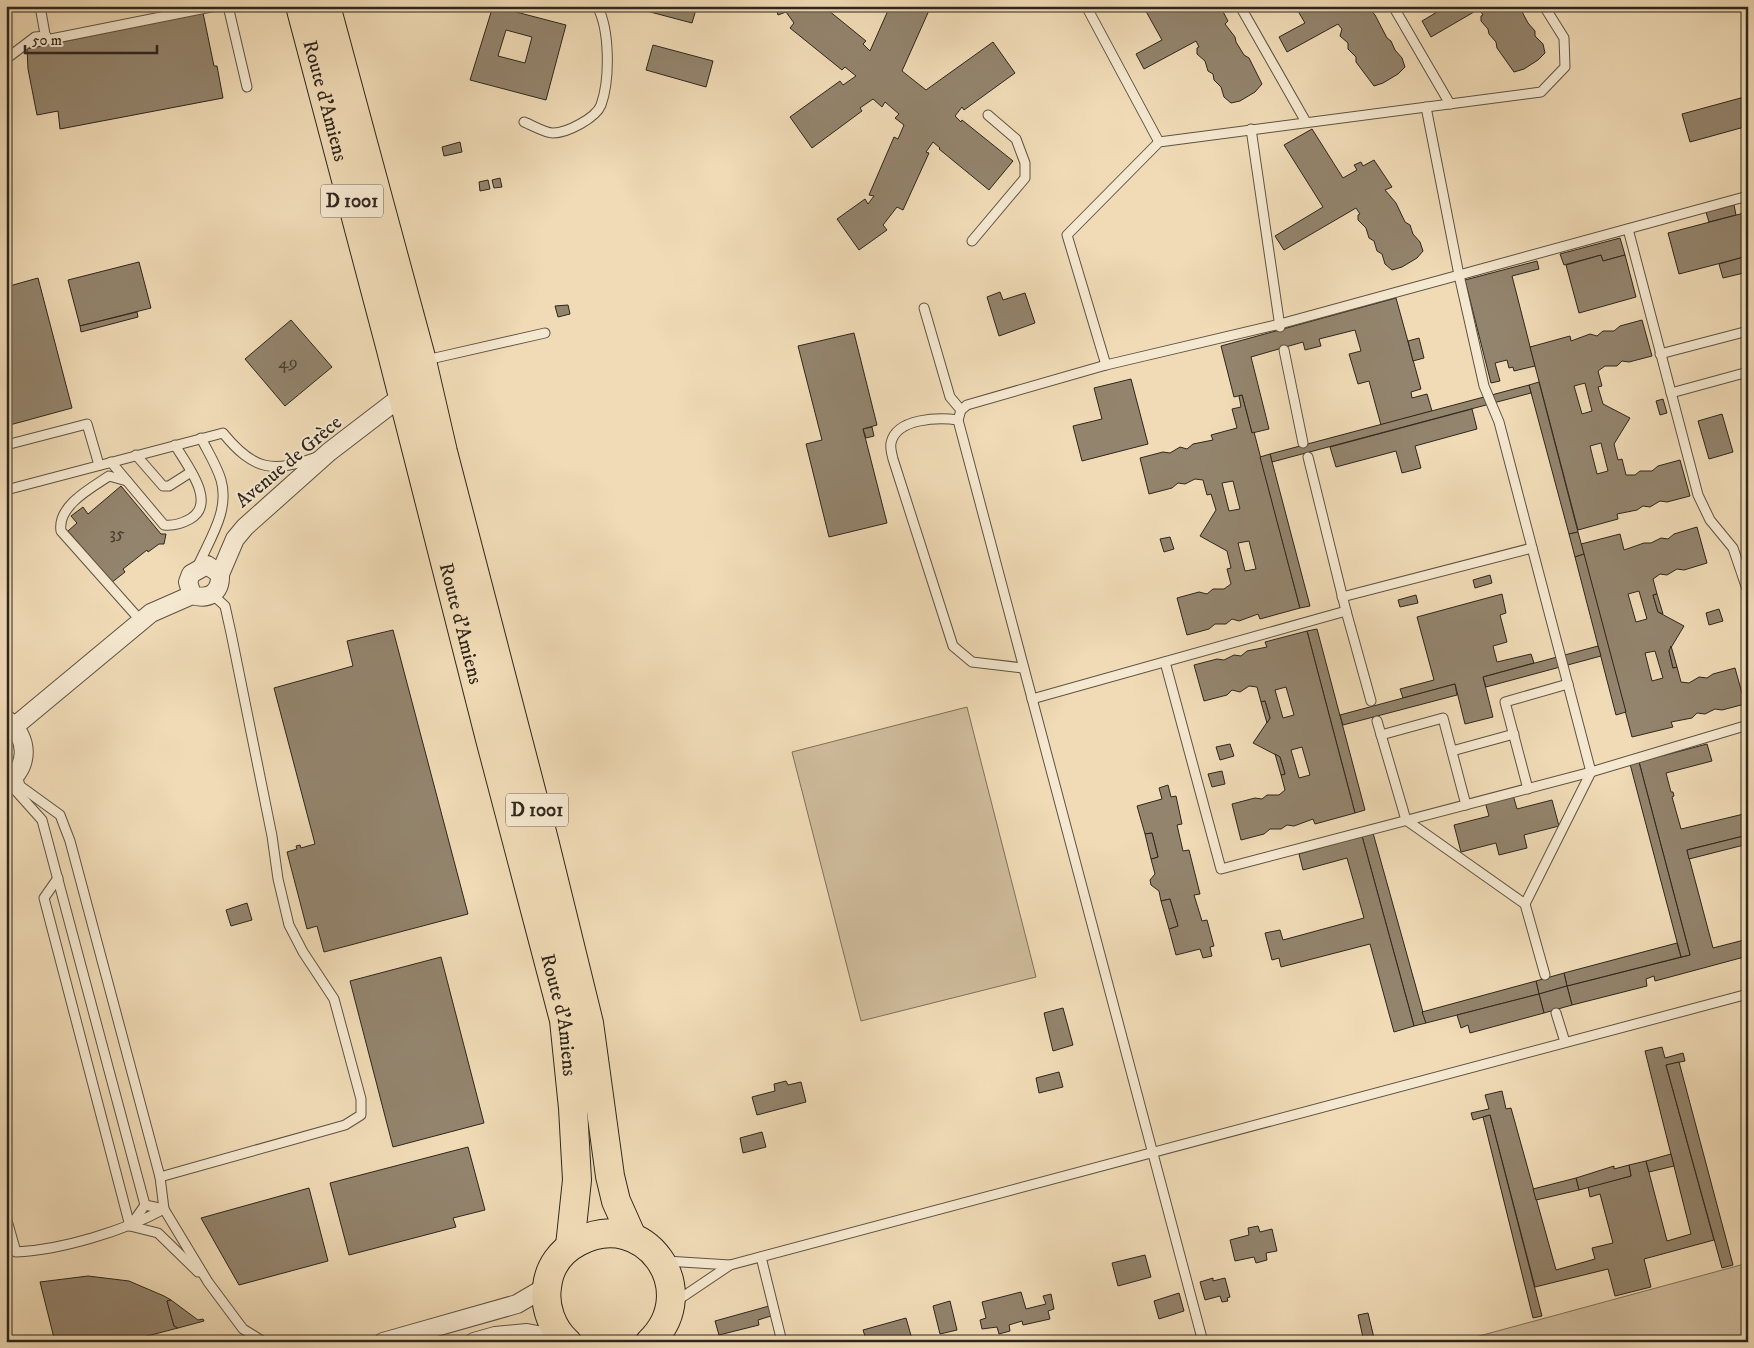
<svg xmlns="http://www.w3.org/2000/svg" width="1754" height="1348" viewBox="0 0 1754 1348" font-family="'IM FELL DW Pica',serif">
  <rect width="100%" height="100%" fill="#f0dbb6"/>
  <filter id="stains"><feTurbulence type="fractalNoise" baseFrequency=".004" numOctaves="4"/><feColorMatrix values="0 0 0 0 .2 0 0 0 0 .09 0 0 0 0 .02 0 0 0 .5 -.17"/></filter>
  <radialGradient id="worn" r=".72"><stop offset=".6" stop-color="#630" stop-opacity="0"/><stop offset="1" stop-color="#630" stop-opacity=".3"/></radialGradient>
  <g fill="#cfbc9c" stroke="#7e715c">
    <polygon points="967,707 1036,977 861,1021 792,752"/>
    <polygon points="1748,1263 1748,1342 1457,1342"/>
  </g>
  <g fill="#93846d" stroke="#2e261d" fill-rule="evenodd">
    <path d="M493,6l73,19 -20,75 -76,-20zM506,30l26,7 -7,26 -27,-7z"/>
    <polygon points="635,6 697,6 692,23 635,8"/>
    <polygon points="775,6 823,6 866,41 863,44 870,51 890,6 931,6 902,71 926,90 993,42 1015,73 964,110 962,107 955,116 961,122 962,120 1013,161 989,190 939,149 940,148 933,142 926,152 929,153 903,210 897,207 883,225 887,230 859,250 837,219 865,199 868,204 874,196 869,195 894,137 898,139 904,125 895,118 899,114 885,102 882,107 873,99 860,108 862,111 812,148 790,117 840,81 843,85 856,76 845,67 842,70 790,28 794,23 786,12 778,15"/>
    <polygon points="1143,6 1179,6 1182,12 1192,6 1220,6 1228,21 1225,24 1235,37 1236,42 1244,55 1249,58 1262,84 1255,92 1240,101 1231,103 1224,97 1221,87 1214,80 1213,74 1208,71 1205,61 1197,54 1197,48 1199,47 1196,41 1144,69 1136,54 1162,40"/>
    <polygon points="1295,6 1367,6 1375,15 1387,38 1391,41 1395,50 1402,58 1405,67 1398,74 1383,83 1374,86 1356,62 1356,57 1348,49 1348,43 1340,36 1342,29 1338,24 1287,52 1279,37 1305,23"/>
    <polygon points="1447,6 1519,6 1528,23 1535,31 1535,36 1543,44 1545,53 1538,60 1524,69 1514,72 1497,48 1496,42 1489,34 1488,29 1481,21 1481,16 1483,15 1479,9 1431,37 1422,21"/>
    <polygon points="203,13 214,66 217,66 223,98 60,129 58,111 37,115 28,69 27,49"/>
    <polygon points="653,45 713,61 706,87 646,70"/>
    <polygon points="1748,96 1748,126 1690,142 1682,114"/>
    <polygon points="1312,129 1343,178 1357,170 1354,165 1361,162 1363,166 1374,160 1392,187 1385,190 1396,203 1405,222 1410,225 1413,234 1420,242 1423,251 1417,258 1402,267 1392,270 1385,264 1382,254 1377,251 1374,241 1369,238 1366,228 1358,220 1358,215 1360,214 1356,208 1284,250 1275,236 1323,207 1284,145"/>
    <polygon points="460,142 462,152 444,156 442,147"/>
    <polygon points="500,178 502,187 494,188 492,180"/>
    <polygon points="488,180 490,189 480,191 479,182"/>
    <polygon points="1734,205 1736,215 1709,222 1706,212"/>
    <polygon points="1748,212 1748,256 1679,274 1668,233"/>
    <polygon points="1620,238 1625,255 1603,261 1601,255 1564,265 1560,254"/>
    <polygon points="1601,255 1603,261 1625,255 1636,297 1579,313 1566,265"/>
    <polygon points="1747,256 1748,272 1723,278 1719,264"/>
    <polygon points="1537,261 1539,269 1512,276 1535,366 1514,371 1513,367 1509,368 1507,360 1495,363 1500,381 1491,383 1465,280"/>
    <polygon points="139,262 151,308 80,326 68,280"/>
    <polygon points="38,278 72,408 6,426 6,287"/>
    <polygon points="1000,292 1003,300 1025,293 1035,323 999,336 987,297"/>
    <polygon points="1396,298 1421,389 1411,392 1412,398 1427,394 1432,411 1381,425 1369,381 1358,384 1349,354 1361,351 1355,330 1319,339 1321,346 1305,350 1303,342 1251,357 1269,429 1252,433 1242,395 1234,397 1221,346"/>
    <polygon points="568,305 570,314 558,317 555,306"/>
    <polygon points="137,312 138,317 81,332 80,326"/>
    <polygon points="291,320 332,367 285,406 245,359"/>
    <path d="M1642,320l10,36 -23,6 -7,-1 -5,5h-12l-7,5 4,15 -4,1 5,17 27,14 -16,26 4,16 4,-1 4,16h9l5,-4h12l6,-5 22,-6 10,36 -23,6 -7,-1 -10,6 -7,-1 -6,4 -20,4 1,5 -40,11 -48,-183 40,-11 1,5 19,-7 7,2 6,-5h11l6,-5zM1585,383l7,28 -10,3 -8,-28zM1601,443l7,28 -11,3 -7,-28z"/>
    <polygon points="854,333 877,425 863,429 887,523 829,537 806,444 822,440 798,346"/>
    <polygon points="1419,338 1424,358 1413,361 1408,341"/>
    <polygon points="1131,379 1148,444 1082,461 1073,426 1102,419 1094,388"/>
    <polygon points="1539,382 1578,532 1569,534 1529,385"/>
    <polygon points="1529,385 1531,393 1272,462 1270,454"/>
    <path d="M1242,395l10,38 2,-1 46,176 -40,11 -2,-5 -19,7 -7,-2 -6,5h-11l-6,5 -22,6 -10,-37 22,-6 8,2 6,-5h11l7,-5 -4,-15 4,-1 -4,-17 -27,-15 16,-26 -5,-16 -4,1 -4,-15 -8,-1 -10,5 -7,-1 -6,5 -23,6 -9,-36 23,-6 7,1 10,-6 7,2 6,-5 20,-4 -2,-5 26,-7 -5,-19 9,-2 -2,-11zM1233,481l7,28 -11,2 -7,-28zM1249,541l7,28 -11,2 -7,-28z"/>
    <polygon points="1663,399 1667,413 1660,415 1656,401"/>
    <polygon points="1472,409 1477,429 1415,446 1421,468 1402,473 1396,451 1336,467 1330,447"/>
    <polygon points="1722,414 1733,452 1709,459 1698,421"/>
    <polygon points="872,427 874,436 866,438 863,429"/>
    <polygon points="1270,454 1310,606 1300,608 1260,457"/>
    <polygon points="121,486 161,534 166,534 164,544 159,544 148,552 147,550 123,569 125,572 111,583 89,555 87,557 86,552 68,531 77,523 71,516 83,507 88,514"/>
    <path d="M1697,527l10,36 -23,7 -7,-1 -10,6 -7,-1 -7,5 4,15 -4,1 5,17 26,14 -15,25 4,17 4,-1 4,15 8,1 10,-6 8,1 6,-4 22,-6 10,36 -23,6 -7,-1 -10,5 -8,-1 -5,5 -21,4 2,5 -41,10 -51,-193 39,-10 4,16 20,-7h7l10,-5 7,1 6,-5zM1639,591l8,28 -11,3 -8,-28zM1655,651l8,27 -11,3 -7,-28z"/>
    <polygon points="1578,532 1584,554 1575,557 1569,534"/>
    <polygon points="1170,537 1174,549 1164,552 1160,539"/>
    <polygon points="1584,554 1626,712 1616,715 1575,557"/>
    <polygon points="1490,575 1492,583 1475,588 1473,580"/>
    <polygon points="1502,594 1506,613 1500,615 1507,642 1493,646 1497,662 1531,654 1534,663 1483,677 1493,717 1465,724 1455,684 1403,698 1400,689 1434,680 1417,617"/>
    <polygon points="1657,594 1663,614 1658,612 1653,595"/>
    <polygon points="1416,595 1418,603 1400,607 1398,600"/>
    <polygon points="1719,609 1723,621 1709,625 1706,613"/>
    <polygon points="1317,629 1365,810 1355,813 1307,631"/>
    <polygon points="393,630 468,914 324,952 317,926 307,929 287,852 297,849 296,846 300,845 301,848 315,844 274,688 353,666 347,641"/>
    <path d="M1307,631l48,182 -40,11 -2,-5 -19,7 -7,-1 -6,4h-11l-6,5 -23,6 -9,-36 23,-6 7,1 5,-4h12l6,-5 -4,-15 4,-1 -5,-17 -27,-14 17,-25 -5,-17 -4,1 -4,-15 -8,-1 -9,6 -8,-2 -5,5 -23,6 -10,-36 23,-6 7,1 10,-5 7,1 6,-5 20,-4 -2,-5zM1286,687l8,28 -11,3 -8,-28zM1302,747l8,28 -11,3 -8,-28z"/>
    <polygon points="1598,646 1601,656 1486,687 1483,677"/>
    <polygon points="1671,646 1677,667 1673,668 1669,651"/>
    <polygon points="1455,684 1457,695 1343,725 1340,715"/>
    <polygon points="1265,701 1270,718 1267,723 1261,702"/>
    <polygon points="1230,744 1234,756 1220,760 1216,747"/>
    <polygon points="1707,744 1712,761 1666,773 1671,792 1673,792 1674,796 1672,797 1681,829 1748,813 1748,835 1687,850 1713,948 1748,939 1748,956 1655,981 1654,976 1646,979 1647,986 1572,1005 1567,986 1690,955 1639,762"/>
    <polygon points="1275,754 1280,757 1285,774 1281,775"/>
    <polygon points="1639,762 1690,955 1681,957 1630,764"/>
    <polygon points="1222,771 1225,784 1212,787 1208,774"/>
    <polygon points="1168,785 1171,797 1176,796 1182,824 1177,825 1183,851 1189,850 1200,894 1194,895 1202,921 1207,920 1214,946 1210,947 1212,956 1203,958 1200,949 1176,955 1169,929 1178,926 1170,899 1161,901 1159,891 1151,885 1150,880 1155,874 1151,859 1158,857 1152,833 1145,834 1137,806 1162,799 1159,788"/>
    <polygon points="1513,795 1517,809 1552,800 1559,826 1524,835 1527,848 1499,855 1496,843 1461,852 1454,825 1489,816 1485,802"/>
    <polygon points="1152,833 1158,857 1151,859 1145,834"/>
    <polygon points="1373,833 1426,1023 1414,1026 1362,836"/>
    <polygon points="1748,835 1748,844 1689,859 1687,850"/>
    <polygon points="1362,836 1414,1026 1394,1032 1370,944 1281,967 1279,958 1272,960 1265,933 1280,930 1283,940 1364,918 1347,858 1303,870 1299,854"/>
    <polygon points="1170,899 1178,926 1169,929 1161,901"/>
    <polygon points="247,903 252,920 231,926 226,910"/>
    <polygon points="1677,943 1681,957 1567,986 1564,973"/>
    <polygon points="441,957 484,1123 393,1147 350,981"/>
    <polygon points="1564,973 1567,986 1539,994 1536,981"/>
    <polygon points="1536,981 1539,994 1426,1023 1422,1012"/>
    <polygon points="1567,986 1572,1005 1544,1013 1539,994"/>
    <polygon points="1539,994 1544,1013 1470,1033 1468,1025 1461,1028 1457,1015"/>
    <polygon points="1063,1008 1073,1045 1053,1051 1044,1013"/>
    <polygon points="1662,1047 1665,1058 1683,1053 1685,1061 1666,1065 1714,1240 1644,1259 1651,1287 1615,1296 1608,1269 1535,1287 1490,1115 1473,1120 1471,1113 1489,1109 1485,1095 1502,1091 1506,1109 1511,1108 1556,1270 1595,1259 1592,1248 1613,1243 1600,1194 1590,1197 1588,1187 1631,1176 1629,1165 1646,1161 1667,1241 1691,1234 1645,1051"/>
    <polygon points="1679,1062 1733,1265 1722,1268 1666,1065"/>
    <polygon points="1059,1072 1063,1087 1039,1093 1036,1078"/>
    <polygon points="786,1081 788,1085 801,1082 806,1102 757,1115 752,1097 775,1091 774,1084"/>
    <polygon points="1490,1115 1542,1316 1533,1318 1483,1117"/>
    <polygon points="762,1132 766,1147 743,1153 740,1138"/>
    <polygon points="468,1147 485,1210 453,1218 456,1227 349,1255 330,1183"/>
    <polygon points="1671,1154 1674,1166 1649,1172 1646,1161"/>
    <polygon points="1629,1165 1631,1176 1579,1190 1576,1178 1614,1166 1614,1169"/>
    <polygon points="1576,1178 1579,1190 1536,1200 1533,1189"/>
    <polygon points="309,1188 328,1261 239,1285 201,1218"/>
    <polygon points="1258,1226 1260,1232 1272,1229 1277,1251 1266,1253 1267,1260 1256,1263 1254,1257 1235,1261 1230,1240 1249,1235 1248,1228"/>
    <polygon points="1145,1255 1151,1277 1118,1286 1112,1263"/>
    <polygon points="88,1276 129,1281 164,1296 171,1300 167,1301 174,1326 178,1328 124,1342 55,1342 40,1282"/>
    <polygon points="1213,1278 1213,1281 1225,1278 1230,1297 1227,1298 1228,1301 1222,1302 1220,1296 1205,1300 1200,1282"/>
    <polygon points="1021,1292 1026,1309 1046,1304 1043,1296 1051,1294 1054,1309 1048,1311 1050,1319 1023,1325 1022,1321 1009,1325 1010,1331 999,1334 997,1327 982,1329 980,1320 986,1318 982,1302"/>
    <polygon points="1179,1293 1184,1311 1159,1319 1154,1301"/>
    <polygon points="171,1300 198,1320 203,1319 204,1321 178,1328 174,1326 167,1301"/>
    <polygon points="950,1301 957,1330 940,1334 933,1306"/>
    <polygon points="769,1306 771,1316 758,1320 759,1325 719,1335 715,1321"/>
    <polygon points="1368,1313 1375,1342 1364,1342 1358,1315"/>
    <polygon points="906,1318 912,1339 903,1342 867,1342 863,1330"/>
  </g>
  <g fill="none" stroke-linecap="round" stroke-linejoin="round">
    <g stroke="#5e5343" stroke-width="11">
      <g id="lane">
        <polyline points="40,6 46,40 216,6"/>
        <polyline points="228,6 247,87"/>
        <polyline points="1086,6 1159,142"/>
        <polyline points="1240,6 1306,122"/>
        <polyline points="1393,6 1450,104"/>
        <polyline points="6,59 35,37 46,36"/>
        <polyline points="1426,107 1459,275 1484,386 1499,422 1591,772 1525,904"/>
        <path d="M524,122c8,3 21,11 29,11 14,0 43,-15 48,-28 9,-25 9,-76 -4,-99"/>
        <polyline points="1251,129 1280,327"/>
        <polyline points="1628,229 1698,495 1710,520 1733,548 1748,592"/>
        <polyline points="972,241 1025,178 1025,163 1016,139 988,115"/>
        <polyline points="924,308 950,397 961,410"/>
        <polyline points="1284,350 1303,443"/>
        <polyline points="1660,354 1748,331"/>
        <polyline points="426,360 545,333"/>
        <polyline points="1106,365 1067,235 1159,142 1541,92 1565,67 1564,38 1544,6"/>
        <polyline points="1671,393 1748,372"/>
        <path d="M958,420c-19,-3 -62,-2 -67,23 -1,5 1,12 2,16l60,187 19,16 51,6"/>
        <polyline points="6,445 87,424 99,465"/>
        <polyline points="136,455 163,486 169,486 191,472"/>
        <polyline points="1308,457 1346,611 1371,701"/>
        <path d="M111,462l53,63c9,1 17,-1 26,-6 28,-16 -4,-55 -15,-74"/>
        <path d="M127,481l-18,-5c-18,12 -52,30 -48,55l80,90"/>
        <path d="M6,490l217,-57c31,38 49,40 94,24"/>
        <path d="M197,568c12,-28 33,-57 24,-88 -4,-14 -13,-28 -20,-42"/>
        <polyline points="1342,597 1532,548"/>
        <polyline points="1165,662 1221,869 1591,772 1748,725"/>
        <polyline points="1032,699 1346,611"/>
        <polyline points="1377,721 1406,820 1525,904 1545,975"/>
        <polyline points="1381,735 1443,718 1466,805"/>
        <polyline points="1452,751 1514,734"/>
        <polyline points="8,782 42,820 145,1205 164,1209 208,1282 243,1329 264,1342"/>
        <polyline points="1528,789 1505,702 1568,684"/>
        <polyline points="6,827 6,828"/>
        <polyline points="58,878 44,898 130,1226"/>
        <polyline points="1556,1013 1565,1042"/>
        <polyline points="160,1177 345,1125 361,1115 361,1099 334,999 303,952 289,925 278,879 272,836 231,633 225,606 213,595"/>
        <path d="M6,1217l10,35c45,-2 108,-21 148,-43l-4,-32 -90,-336 -10,-26 -40,-29 -3,-12"/>
        <polyline points="131,1225 145,1205"/>
        <polyline points="130,1226 158,1233 198,1272"/>
        <polyline points="761,1257 782,1342"/>
        <polyline points="666,1261 730,1265 1748,994"/>
        <polyline points="675,1302 730,1265"/>
        <polyline points="1203,1342 958,420 961,410 967,405 1106,365 1280,324 1748,196"/>
      </g>
    </g>
    <g stroke="#5e5343" stroke-width="20">
      <g id="street">
        <path d="M207,565l13,9c1,19 -11,26 -28,21l-4,-13 3,-8z"/>
        <polyline points="220,574 235,539 245,527 329,452 402,396 410,393"/>
        <polyline points="15,726 151,613 192,595"/>
        <path d="M6,783c25,-16 22,-47 1,-63"/>
        <polyline points="383,1342 517,1304 546,1287"/>
        <polyline points="474,1342 495,1336 527,1333 564,1340"/>
      </g>
    </g>
    <g stroke="#2e261d" stroke-width="30">
      <g id="primary">
        <path id="s1" d="M300,6l90,340 100,393 74,281 9,88 4,72 -7,66"/>
        <polyline points="326,6 422,361 443,452 544,840 589,1023 610,1176 616,1201 632,1237"/>
        <path d="M567,1342c-15,-13 -23,-36 -20,-55 2,-20 14,-36 31,-45 66,-36 126,48 72,100"/>
      </g>
    </g>
    <use href="#lane" stroke="#f5e8d0" stroke-width="9"/>
    <use href="#street" stroke="#f5e8d0" stroke-width="18"/>
    <use href="#primary" stroke="#f0dbb6" stroke-width="28"/>
  </g>
  <g text-anchor="middle" dominant-baseline="central" stroke-width="4" stroke-linejoin="round" paint-order="stroke">
    <g font-size="18" fill="#473e31">
      <text x="288" y="363">49</text>
      <text x="117" y="534">35</text>
    </g>
    <g fill="#f5e8d0" stroke="#6a6053" stroke-width="1">
      <rect x="321" y="184.5" width="62" height="33" rx="4"/>
      <rect x="506" y="793.5" width="62" height="33" rx="4"/>
    </g>
    <g font-size="19" font-weight="bold" fill="#2e261d">
      <text x="352" y="201">D 1001</text>
      <text x="537" y="810">D 1001</text>
    </g>
    <g font-size="20" fill="#2e261d" stroke="#f5e8d0">
      <text stroke="none"><textPath href="#s1" startOffset="98">Route d'Amiens</textPath></text>
      <text transform="translate(289 462) rotate(-40)">Avenue de Grèce</text>
      <text stroke="none"><textPath href="#s1" startOffset="638">Route d'Amiens</textPath></text>
      <text stroke="none"><textPath href="#s1" startOffset="1042">Route d'Amiens</textPath></text>
    </g>
  </g>
  <rect width="1754" height="1348" fill="none" stroke="#f0dbb6" stroke-width="25"/>
  <rect x="8" y="8" width="1739" height="1333" fill="none" stroke="#2e261d" stroke-width="2.5"/>
  <rect x="12" y="12" width="1729" height="1323" fill="none" stroke="#2e261d"/>
  <path d="M25 45v8h132v-8" fill="none" stroke="#2e261d" stroke-width="2.5"/>
  <text x="32" y="45" font-size="15" fill="#2e261d" stroke="#f5e8d0" stroke-width="4" paint-order="stroke">50 m</text>
  <rect width="100%" height="100%" filter="url(#stains)"/>
  <rect width="100%" height="100%" fill="url(#worn)"/>
</svg>
